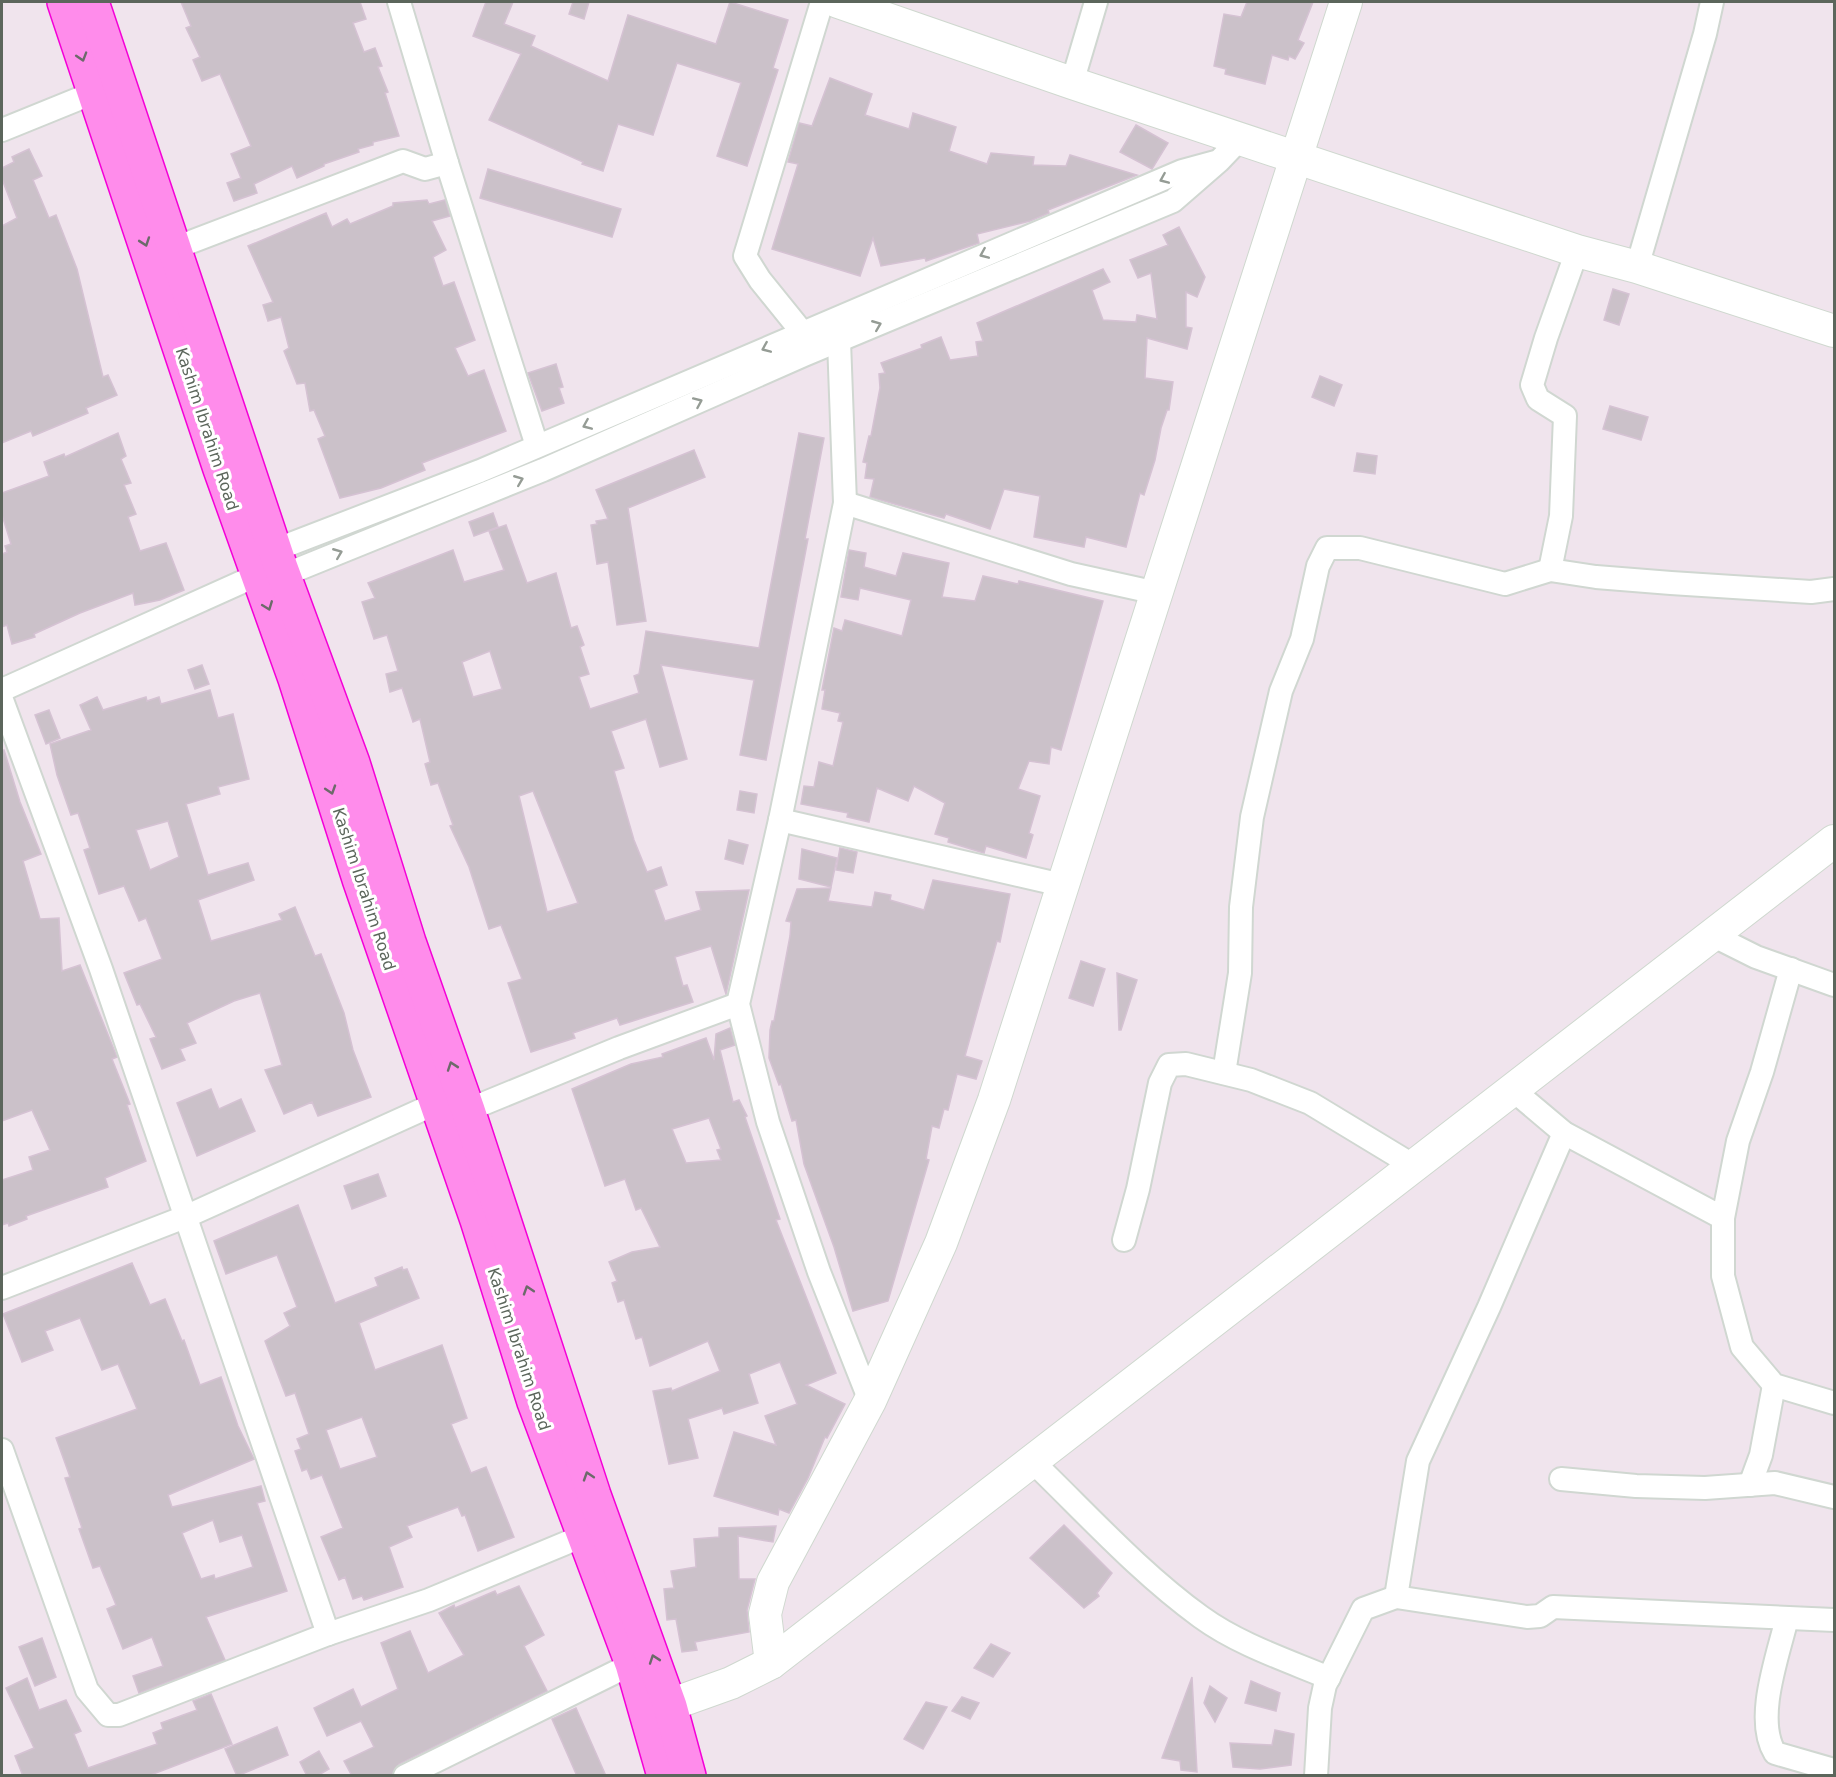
<svg xmlns="http://www.w3.org/2000/svg" width="1836" height="1777" viewBox="0 0 1836 1777" font-family="'DejaVu Sans',sans-serif">
  <rect width="100%" height="100%" fill="#f0e4ed"/>
  <g fill="#cbc1c9" stroke="#d5c2d3" stroke-width="1.5" fill-rule="evenodd">
    <polygon points="181,2 360,2 366,19 353,23 364,52 375,48 382,66 378,67 388,92 385,93 399,136 373,142 373,145 358,149 359,152 324,164 324,166 297,178 292,166 254,184 257,193 234,201 227,183 241,178 231,154 251,146 220,74 202,81 193,60 200,57 186,28 191,26"/>
    <polygon points="486,2 513,2 504,24 535,36 531,46 608,81 628,15 716,44 730,2 788,20 773,68 778,70 747,166 717,156 741,83 677,63 653,135 618,124 603,171 582,164 583,162 489,120 521,54 473,36"/>
    <polygon points="573,2 589,2 584,19 569,14"/>
    <polygon points="1247,2 1313,2 1298,40 1304,43 1295,59 1289,56 1288,60 1272,55 1265,84 1225,74 1226,69 1214,66 1224,14 1241,17"/>
    <polygon points="830,78 872,94 865,115 909,129 913,113 956,127 949,151 987,164 991,153 1034,157 1033,165 1066,166 1070,155 1137,175 1048,210 1049,213 1030,221 977,234 979,243 926,261 925,258 881,266 873,238 860,276 772,249 798,164 788,162 799,123 812,126"/>
    <polygon points="1136,125 1168,143 1152,169 1120,152"/>
    <polygon points="29,149 42,176 33,180 49,218 56,215 77,269 103,377 108,375 117,395 86,408 88,413 33,436 31,431 2,443 2,226 17,218 2,179 2,168 14,162 12,157"/>
    <polygon points="488,169 621,209 612,237 480,198"/>
    <polygon points="427,200 429,204 445,200 450,216 432,221 446,250 433,257 443,286 454,282 475,340 455,348 468,376 484,370 506,431 422,463 425,470 381,488 340,498 318,439 325,436 314,410 310,411 305,383 297,384 284,351 289,348 281,317 268,321 263,305 273,302 248,246 326,213 332,227 347,219 350,224 393,206 393,203"/>
    <polygon points="1179,227 1205,277 1197,297 1186,292 1186,327 1192,328 1187,349 1147,338 1145,378 1173,382 1169,410 1167,410 1161,428 1155,460 1144,495 1140,493 1126,547 1086,537 1084,547 1034,537 1040,496 1004,489 990,529 946,514 944,518 870,497 874,479 865,478 867,463 863,462 869,436 871,436 880,388 879,374 885,373 881,363 922,348 921,345 941,337 950,360 978,356 976,342 983,341 977,323 1103,269 1110,282 1092,290 1103,320 1136,322 1137,315 1157,319 1151,273 1138,278 1130,260 1168,245 1163,235"/>
    <polygon points="1613,289 1629,294 1619,325 1604,320"/>
    <polygon points="556,364 563,387 559,388 564,403 542,411 528,373"/>
    <polygon points="1320,376 1342,385 1334,406 1312,397"/>
    <polygon points="1610,406 1648,417 1641,440 1603,429"/>
    <polygon points="118,433 126,456 121,459 131,483 124,485 136,514 128,517 140,551 166,543 184,590 160,600 135,605 133,593 80,613 34,634 35,637 12,644 7,625 2,627 2,554 7,552 5,546 11,544 2,515 2,493 49,476 44,462 64,454 65,457"/>
    <path d="M799,433l25,5 -19,101h3l-42,221 -26,-5 14,-75 -93,-15 26,94 -27,8 -14,-48 -35,12 13,37 -10,3 20,69 13,32 14,-5 6,18 -13,5 11,31 36,-11 -5,-18 53,-2 -23,104 -15,-48 -36,11 8,29 4,-1 6,17 -73,23 -3,-7 -44,15 2,5 -44,14 -23,-69 14,-4 -21,-54 -12,4 -20,-62 -19,-41 3,-1 -15,-42 -7,2 -6,-21 5,-2 -10,-43 -7,3 -11,-34 -12,4 -4,-18 12,-3 -11,-36 -13,4 -12,-37 13,-4 -7,-15 85,-33 11,32 40,-12 -15,-39 17,-6 21,58 29,-10 15,55 6,-2 7,19 -4,2 9,27 -10,3 11,32 49,-16 -5,-17 5,-2 7,-43 113,17zM490,651l12,38 -29,8 -11,-35zM533,791l45,112 -31,9 -28,-116z"/>
    <polygon points="694,450 705,477 628,508 646,621 617,625 608,562 597,564 591,525 597,524 596,521 608,519 596,490"/>
    <polygon points="1357,453 1377,456 1375,474 1354,471"/>
    <polygon points="493,513 498,527 474,536 469,522"/>
    <polygon points="849,550 866,553 864,567 896,576 903,553 949,563 942,597 975,601 983,576 1018,584 1019,581 1103,601 1061,750 1051,747 1049,764 1029,761 1018,789 1040,796 1029,833 1033,835 1026,858 986,846 984,853 948,842 949,838 935,834 945,803 914,786 908,801 877,788 869,822 847,817 848,813 801,804 804,786 814,787 819,762 833,766 843,722 838,721 840,713 822,709 825,690 822,690 834,628 842,631 845,620 902,636 911,600 860,588 858,600 841,597"/>
    <polygon points="202,665 209,684 195,689 188,670"/>
    <path d="M210,690l8,28 15,-4 16,65 -31,8 2,7 -34,10 22,71 40,-12 6,17 -56,20 13,41 71,-21 -3,-6 16,-7 20,49 6,-2 23,59 9,37 18,47 -53,19 -6,-14 -28,12 -19,-44 17,-5 -22,-72 -26,8 -47,22 9,20 -16,6 5,11 -23,9 -12,-30 6,-2 -16,-33 -3,1 -13,-32 38,-14 -16,-41 -7,3 -15,-35 -25,8 -15,-44 6,-2 -12,-35 -7,2 -14,-40 -7,-31 41,-14 -11,-25 17,-8 6,13 43,-13 1,4 12,-4 2,7zM168,821l11,36 -29,13 -14,-40z"/>
    <polygon points="49,710 60,738 46,744 35,715"/>
    <polygon points="2,750 4,750 20,802 41,854 23,861 40,919 59,918 62,971 80,965 117,1057 112,1059 130,1104 127,1105 146,1161 105,1178 108,1187 26,1216 27,1219 9,1226 8,1223 2,1225 2,1180 33,1170 29,1157 50,1150 32,1110 2,1121"/>
    <polygon points="740,791 757,794 754,813 737,810"/>
    <polygon points="729,840 748,845 743,864 725,859"/>
    <polygon points="840,848 857,852 853,873 836,870"/>
    <polygon points="802,849 837,858 831,887 799,879"/>
    <polygon points="933,880 1010,894 1000,942 997,941 965,1056 982,1061 976,1079 957,1074 948,1110 944,1109 939,1128 932,1126 926,1159 929,1160 888,1301 853,1311 834,1247 804,1164 796,1120 792,1121 781,1084 779,1085 769,1058 770,1030 772,1021 774,1021 790,936 791,922 786,921 797,889 831,888 828,901 872,907 875,892 891,895 890,900 924,910"/>
    <polygon points="1081,961 1105,969 1093,1006 1069,998"/>
    <polygon points="1117,973 1137,980 1121,1030 1119,1030"/>
    <path d="M730,1028l5,17 -15,5 13,52 6,-2 8,16 -2,1 35,102 -4,1 60,153 -30,12 39,19 -18,34 -2,-1 -17,41 -19,35 -10,-4 -1,6 -64,-19 20,-64 42,13 -11,-29 32,-12 -17,-42 -31,12 9,29 -34,11 -2,-6 -34,11 10,39 -29,6 -16,-73 18,-3 1,3 48,-20 -12,-30 -58,25 -8,-29 -6,2 -12,-39 -6,2 -6,-19 5,-2 -8,-19 23,-10 28,-5 -19,-39 -5,2 -11,-31 -20,7 -33,-97 59,-25 32,-7 -1,-3 44,-16 8,22 2,-26zM709,1118l12,31 -4,1 4,10 -35,3 -14,-34z"/>
    <polygon points="211,1089 219,1109 241,1099 255,1131 197,1156 177,1103"/>
    <polygon points="378,1174 386,1196 352,1209 344,1186"/>
    <path d="M298,1205l37,98 43,-17 -3,-8 27,-11 1,3 4,-1 12,29 -60,25 16,47 67,-25 25,73 -16,6 20,49 15,-6 28,70 -36,14 -13,-36 -3,1 -4,-9 -51,19 5,11 -23,10 14,40 -39,13 -2,-4 -9,3 -8,-22 -6,3 -18,-43 22,-9 -21,-53 -11,4 -4,-10 -5,2 -7,-20 6,-2 -4,-10 12,-5 -14,-41 -9,3 -21,-55 25,-15 -6,-13 13,-6 -20,-52 -51,19 -12,-33zM362,1417l15,40 -37,12 -14,-39z"/>
    <path d="M132,1263l18,42 15,-6 17,42 2,-1 16,45 21,-8 17,49 16,33 -86,36 4,12 89,-21 4,15 -8,2 30,88 -81,26 19,43 -86,33 -6,-17 30,-10 -11,-29 -29,12 -16,-40 9,-4 -16,-39 -7,2 -14,-39 3,-1 -17,-50 5,-1 -14,-39 81,-29 -19,-45 -16,6 -22,-52 -35,13 8,19 -31,12 -19,-48zM213,1520l7,22 22,-7 11,32 -38,12 -1,-4 -13,4 -19,-46z"/>
    <polygon points="1064,1525 1112,1573 1097,1593 1099,1596 1084,1608 1030,1558"/>
    <polygon points="776,1526 773,1542 738,1536 739,1579 755,1579 747,1610 749,1632 695,1642 697,1650 682,1652 676,1619 667,1620 664,1589 674,1588 671,1571 696,1567 694,1539 719,1537 719,1528"/>
    <polygon points="519,1586 544,1635 524,1646 547,1691 399,1764 392,1776 352,1776 344,1761 374,1747 361,1721 327,1736 314,1708 353,1689 361,1707 398,1689 381,1643 410,1631 428,1673 464,1655 439,1613 454,1605 455,1608 495,1591 497,1595"/>
    <polygon points="42,1638 56,1677 35,1686 19,1647"/>
    <polygon points="991,1644 1010,1653 993,1677 974,1668"/>
    <polygon points="1192,1677 1197,1772 1181,1770 1180,1761 1162,1758"/>
    <polygon points="27,1678 39,1710 66,1700 81,1731 74,1734 88,1768 157,1744 153,1733 163,1729 161,1723 197,1710 193,1701 211,1694 232,1744 148,1776 23,1776 15,1756 34,1748 6,1688"/>
    <polygon points="1251,1681 1280,1693 1276,1711 1245,1703"/>
    <polygon points="1210,1686 1227,1698 1215,1722 1204,1703"/>
    <polygon points="962,1697 979,1703 970,1719 952,1711"/>
    <polygon points="926,1702 947,1707 923,1749 904,1739"/>
    <polygon points="576,1708 606,1776 577,1776 552,1719"/>
    <polygon points="277,1727 288,1755 237,1776 225,1749"/>
    <polygon points="1275,1730 1294,1734 1291,1765 1260,1769 1233,1767 1230,1743 1272,1745"/>
    <polygon points="319,1751 329,1769 317,1776 307,1776 300,1762"/>
  </g>
  <g fill="none" stroke-linecap="round" stroke-linejoin="round">
    <g stroke="#d0d7d1" stroke-width="26">
      <g id="street">
        <polyline points="1072,83 1096,2"/>
        <polyline points="2,130 108,87"/>
        <polyline points="447,163 537,446"/>
        <polyline points="175,248 403,161 425,169 447,163 399,2"/>
        <polyline points="1637,267 1705,34 1712,2"/>
        <polyline points="802,332 760,280 745,256 822,2"/>
        <polyline points="839,341 845,503 780,820 738,1004 768,1122 819,1272 870,1401"/>
        <polyline points="845,503 1071,574 1157,593"/>
        <polyline points="275,550 480,471 1182,171 1215,162"/>
        <polyline points="1550,570 1561,516 1565,416 1538,399 1532,385 1546,338 1577,251"/>
        <polyline points="284,575 543,470 804,355 1173,201 1219,161 1241,138"/>
        <polyline points="2,690 271,569"/>
        <polyline points="2,700 101,969 328,1634"/>
        <polyline points="780,820 1062,885"/>
        <polyline points="1712,935 1756,957 1834,985"/>
        <polyline points="1791,969 1762,1072 1738,1141 1723,1218 1723,1276 1742,1347 1774,1385 1834,1403"/>
        <polyline points="1224,1073 1240,973 1241,907 1252,817 1281,691 1302,639 1318,566 1327,548 1360,548 1505,584 1550,570 1596,577 1671,583 1811,592 1834,589"/>
        <polyline points="1513,1090 1564,1133 1723,1218"/>
        <polyline points="468,1110 619,1048 738,1004"/>
        <polyline points="1124,1240 1138,1189 1160,1083 1169,1065 1186,1064 1251,1080 1310,1103 1414,1166"/>
        <polyline points="2,1288 185,1217 437,1103"/>
        <polyline points="2,1450 87,1690 108,1715 119,1715 328,1634 429,1600 583,1536"/>
        <path d="M1032,1461c55,53 107,111 169,156 37,27 85,43 128,61"/>
        <polyline points="1561,1479 1636,1486 1705,1488 1775,1483 1834,1497"/>
        <polyline points="1750,1485 1761,1455 1774,1385"/>
        <polyline points="1396,1597 1418,1461 1489,1307 1564,1133"/>
        <path d="M1787,1618c-9,38 -33,101 -12,135l59,17"/>
        <polyline points="405,1776 632,1664"/>
        <polyline points="1316,1776 1320,1708 1325,1685 1363,1609 1396,1597 1527,1617 1540,1616 1553,1607 1834,1620"/>
      </g>
    </g>
    <g stroke="#cfd8cf" stroke-width="34">
      <g id="secondary">
        <polyline points="838,2 1072,83 1577,251 1637,267 1834,331"/>
        <polyline points="771,1663 765,1614 773,1582 870,1401 941,1243 994,1100 1346,2"/>
        <polyline points="647,1713 731,1683 771,1663 1834,841"/>
      </g>
    </g>
    <g stroke="#f400d7" stroke-width="36">
      <g id="highway">
        <polyline points="64,2 220,469 295,679 359,879 477,1220 534,1402 632,1664 664,1776"/>
        <polyline points="92,2 280,565 353,763 409,942 468,1110 594,1495 670,1706 689,1776"/>
      </g>
    </g>
    <use href="#street" stroke="#fff" stroke-width="22"/>
    <use href="#secondary" stroke="#fff" stroke-width="32"/>
    <use href="#highway" stroke="#ff8ceb" stroke-width="33"/>
  </g>
  <defs><path id="oneway-chevron" d="M-2-3.5L2.5 0L-2 3.5" fill="none" stroke-width="1.6" stroke-linecap="round" stroke-linejoin="round" transform="scale(1.5)"/></defs>
  <g stroke="#6c6a6a">
    <use href="#oneway-chevron" transform="translate(82 57) rotate(73)"/>
    <use href="#oneway-chevron" transform="translate(145 242) rotate(71)"/>
    <use href="#oneway-chevron" transform="translate(268 606) rotate(69)"/>
    <use href="#oneway-chevron" transform="translate(331 790) rotate(72)"/>
    <use href="#oneway-chevron" transform="translate(452 1066) rotate(-109)"/>
    <use href="#oneway-chevron" transform="translate(528 1290) rotate(-108)"/>
    <use href="#oneway-chevron" transform="translate(588 1476) rotate(-108)"/>
    <use href="#oneway-chevron" transform="translate(654 1659) rotate(-109)"/>
  </g>
  <g stroke="#959c95">
    <use href="#oneway-chevron" transform="translate(1164 179) rotate(157)"/>
    <use href="#oneway-chevron" transform="translate(984 254) rotate(157)"/>
    <use href="#oneway-chevron" transform="translate(877 325) rotate(-22)"/>
    <use href="#oneway-chevron" transform="translate(766 348) rotate(157)"/>
    <use href="#oneway-chevron" transform="translate(698 402) rotate(-24)"/>
    <use href="#oneway-chevron" transform="translate(587 425) rotate(157)"/>
    <use href="#oneway-chevron" transform="translate(519 480) rotate(-22)"/>
    <use href="#oneway-chevron" transform="translate(338 553) rotate(-22)"/>
  </g>
  <g text-anchor="middle" dominant-baseline="central" stroke-width="6" stroke-linejoin="round" paint-order="stroke">
    <g font-size="16" fill="#5c665c" stroke="#fff">
      <text transform="translate(207 429) rotate(72)">Kashim Ibrahim Road</text>
      <text transform="translate(364 889) rotate(72)">Kashim Ibrahim Road</text>
      <text transform="translate(519 1349) rotate(72)">Kashim Ibrahim Road</text>
    </g>
  </g>
  <rect width="1836" height="1777" fill="none" stroke="#5c665c" stroke-width="6"/>
</svg>
